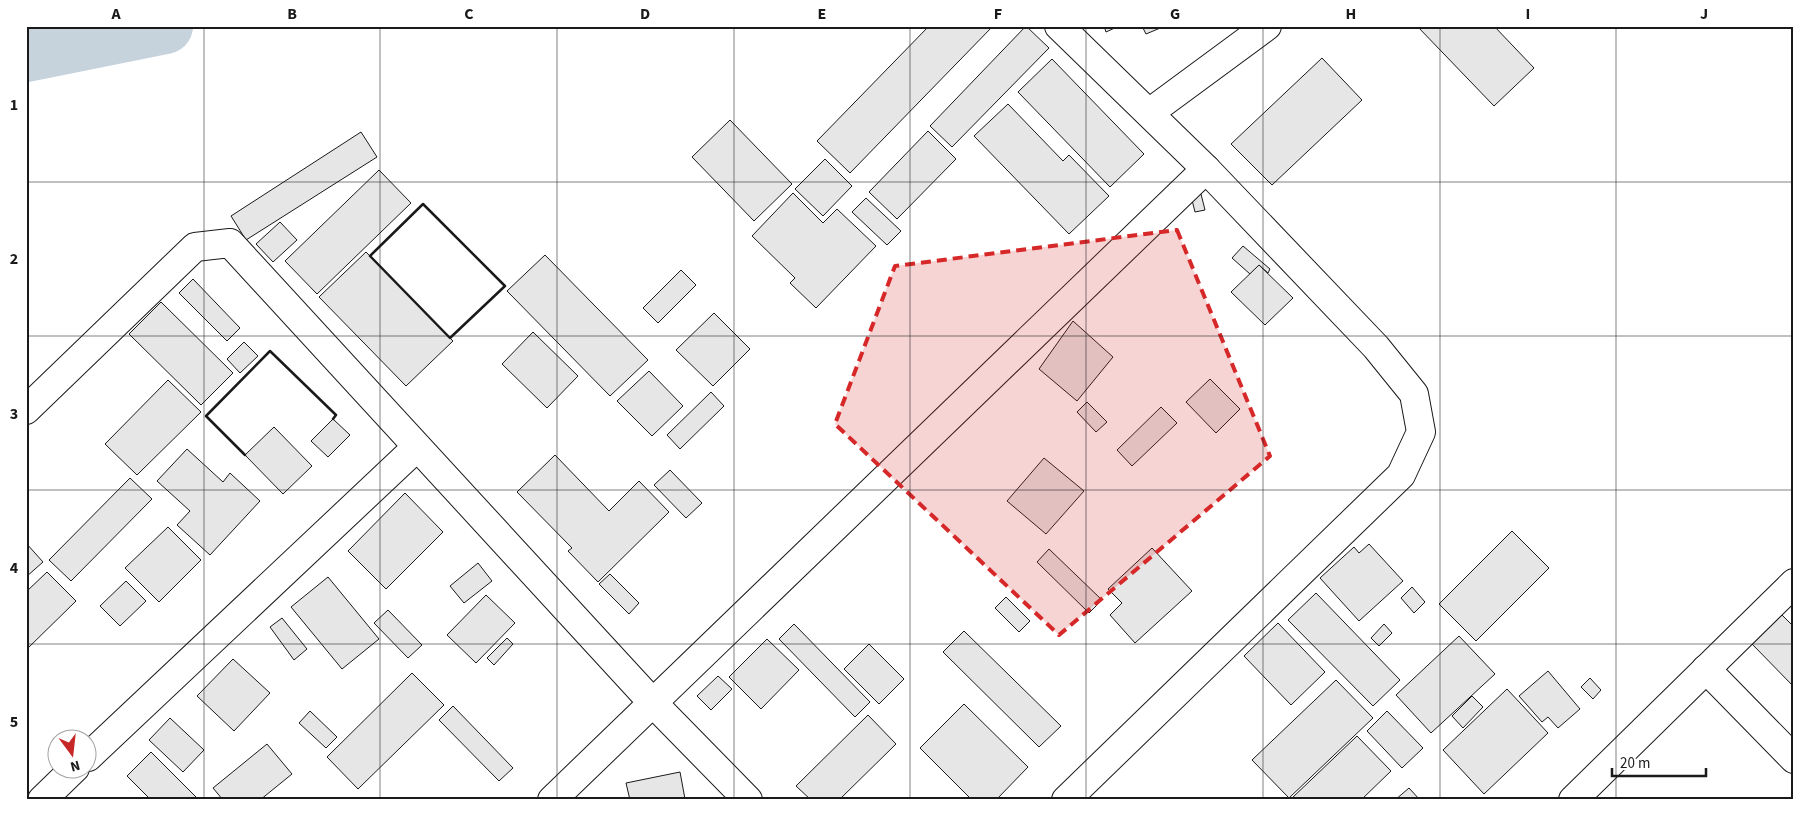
<svg xmlns="http://www.w3.org/2000/svg" width="1820" height="826" viewBox="0 0 1820 826" font-family="'Source Sans 3',sans-serif">
  <rect width="100%" height="100%" fill="#fff"/>
  <g fill="none" stroke-linecap="round" stroke-linejoin="round">
    <polyline stroke="#c6d2dc" stroke-width="56" points="26,54 165,26"/>
  </g>
  <g fill="#e6e6e6" stroke="#1a1a1a">
    <polygon points="929,26 993,26 850,173 817,141"/>
    <polygon points="1026,26 1049,48 952,147 930,126"/>
    <polygon points="1104,26 1119,26 1106,32"/>
    <polygon points="1142,26 1165,26 1146,34"/>
    <polygon points="1417,26 1494,26 1534,68 1494,106"/>
    <polygon points="1322,58 1362,100 1272,185 1231,144"/>
    <polygon points="1052,59 1144,154 1110,187 1018,92"/>
    <polygon points="1008,104 1063,161 1069,155 1109,196 1069,234 974,136"/>
    <polygon points="730,120 792,184 754,221 692,157"/>
    <polygon points="928,131 956,159 897,219 869,192"/>
    <polygon points="361,132 377,157 246,240 231,216"/>
    <polygon points="825,159 852,186 823,216 795,189"/>
    <polygon points="379,170 411,203 317,294 285,261"/>
    <polygon points="793,193 823,223 837,209 876,246 816,308 790,283 795,278 752,236"/>
    <polygon points="1201,194 1205,210 1195,212 1191,196"/>
    <polygon points="866,198 901,231 887,245 852,212"/>
    <polygon points="280,222 297,240 273,262 256,244"/>
    <polygon points="1243,246 1270,269 1268,273 1259,265 1250,274 1232,258"/>
    <polygon points="366,252 453,341 406,386 319,297"/>
    <polygon points="545,255 648,360 610,396 507,291"/>
    <polygon points="1259,265 1293,298 1265,325 1231,292"/>
    <polygon points="681,270 696,285 658,323 643,308"/>
    <polygon points="193,279 240,328 227,341 179,293"/>
    <polygon points="161,302 233,373 201,405 129,334"/>
    <polygon points="714,313 750,349 713,386 676,350"/>
    <polygon points="1073,321 1113,357 1077,401 1039,369"/>
    <polygon points="533,332 578,376 547,408 502,364"/>
    <polygon points="244,342 258,356 240,373 227,359"/>
    <polygon points="649,371 683,406 652,436 617,401"/>
    <polygon points="1210,379 1240,409 1216,433 1186,402"/>
    <polygon points="168,380 201,412 137,475 105,444"/>
    <polygon points="711,392 724,406 680,449 667,435"/>
    <polygon points="1087,402 1107,422 1096,432 1077,412"/>
    <polygon points="1161,407 1177,423 1132,466 1117,450"/>
    <polygon points="333,419 350,435 328,457 311,441"/>
    <polygon points="274,427 312,466 283,494 245,455"/>
    <polygon points="187,449 223,482 230,473 260,501 210,555 177,525 190,511 157,481"/>
    <polygon points="555,455 609,511 639,481 669,512 598,582 568,551 572,548 517,492"/>
    <polygon points="1044,458 1084,491 1046,534 1007,501"/>
    <polygon points="670,470 702,503 686,518 654,485"/>
    <polygon points="130,478 152,499 71,581 49,560"/>
    <polygon points="405,493 443,532 386,589 348,551"/>
    <polygon points="168,527 201,560 159,602 125,568"/>
    <polygon points="1512,531 1549,568 1476,641 1439,604"/>
    <polygon points="26,543 43,562 26,577"/>
    <polygon points="1369,544 1403,581 1359,621 1320,578 1354,547 1359,553"/>
    <polygon points="1152,548 1192,591 1135,643 1110,615 1122,603 1108,589"/>
    <polygon points="1049,549 1102,600 1089,613 1037,562"/>
    <polygon points="478,563 492,581 464,603 450,586"/>
    <polygon points="47,572 76,601 26,650 26,592"/>
    <polygon points="610,574 639,603 629,614 599,584"/>
    <polygon points="328,577 379,639 342,669 291,607"/>
    <polygon points="126,581 146,601 120,626 100,606"/>
    <polygon points="1412,587 1425,602 1414,613 1401,598"/>
    <polygon points="1316,593 1400,680 1373,706 1288,620"/>
    <polygon points="486,595 515,623 476,663 447,635"/>
    <polygon points="1006,597 1030,621 1019,632 995,608"/>
    <polygon points="388,610 422,645 408,658 374,623"/>
    <polygon points="1782,615 1794,627 1794,687 1752,644"/>
    <polygon points="282,618 307,649 294,660 270,627"/>
    <polygon points="1278,623 1325,672 1291,705 1244,656"/>
    <polygon points="794,624 870,702 855,717 779,639"/>
    <polygon points="1384,624 1392,633 1379,646 1371,638"/>
    <polygon points="964,631 1061,726 1039,747 943,652"/>
    <polygon points="1459,636 1495,674 1431,733 1396,695"/>
    <polygon points="507,638 513,644 494,665 487,658"/>
    <polygon points="767,639 799,670 761,709 729,677"/>
    <polygon points="869,644 904,679 879,704 844,669"/>
    <polygon points="233,659 270,693 234,731 197,696"/>
    <polygon points="1548,671 1580,709 1558,728 1548,717 1542,722 1519,696"/>
    <polygon points="412,673 444,705 358,789 327,757"/>
    <polygon points="718,676 732,689 711,710 697,696"/>
    <polygon points="1590,678 1601,690 1593,699 1581,687"/>
    <polygon points="1336,680 1373,718 1289,798 1252,760"/>
    <polygon points="1507,689 1548,733 1484,794 1443,750"/>
    <polygon points="1472,696 1483,707 1463,728 1452,716"/>
    <polygon points="964,704 1028,767 996,800 972,800 920,748"/>
    <polygon points="453,706 513,768 499,781 439,720"/>
    <polygon points="310,711 337,737 326,748 299,723"/>
    <polygon points="1387,711 1423,748 1402,768 1367,731"/>
    <polygon points="868,715 896,744 839,800 811,800 796,786"/>
    <polygon points="170,718 204,750 183,772 149,740"/>
    <polygon points="1357,736 1391,771 1361,800 1291,799"/>
    <polygon points="267,744 292,774 260,800 223,800 213,788"/>
    <polygon points="151,752 199,800 151,800 127,776"/>
    <polygon points="680,772 685,799 630,800 626,783"/>
    <polygon points="1409,788 1420,800 1395,800"/>
  </g>
  <g fill="none" stroke-linecap="round" stroke-linejoin="round">
    <g stroke="#1a1a1a" stroke-width="30">
      <g id="street">
        <polyline points="1059,26 1206,169 1376,347 1414,394 1421,432 1401,475 1066,800"/>
        <polyline points="1149,113 1267,26"/>
        <polyline points="26,410 195,247 230,243 653,703 748,800"/>
        <polyline points="1706,669 1794,759"/>
        <polyline points="88,757 417,447"/>
        <polyline points="42,800 75,768"/>
        <polyline points="552,800 1206,169"/>
        <polyline points="1573,800 1794,583"/>
      </g>
    </g>
    <use href="#street" stroke="#fff" stroke-width="28"/>
    <g stroke="#1a1a1a" stroke-width="2.5">
      <polygon points="423,204 505,286 450,338 370,256"/>
      <polyline points="245,455 206,416 270,351 336,415 333,419"/>
    </g>
  </g>
  <path fill="#d62828" fill-opacity="0.2" stroke="#d62828" stroke-width="4" stroke-dasharray="10 6" stroke-linejoin="round" d="M1177,230l93,226 -211,179 -224,-211 60,-158z"/>
  <path fill="none" stroke="#1a1a1a" stroke-width="1" stroke-opacity="0.55" d="M204,26v774M380,26v774M557,26v774M734,26v774M910,26v774M1086,26v774M1263,26v774M1440,26v774M1616,26v774M26,182h1768M26,336h1768M26,490h1768M26,644h1768"/>
  <rect width="1820" height="826" fill="none" stroke="#ffffff" stroke-width="55"/>
  <g transform="translate(72 754) rotate(165)"><circle r="24" fill="#ffffff" stroke="#a3a3a3"/>
  <path d="M0-4L9 19L0 12L-9 19Z" fill="#c62828"/>
  <text y="-8" font-size="14" font-weight="bold" text-anchor="middle" fill="#1a1a1a">N</text>
  </g>
  <path d="M1612 768v8h94v-8" fill="none" stroke="#1a1a1a" stroke-width="2.5"/>
  <text x="1620" y="768" font-size="15" fill="#1a1a1a" stroke="#ffffff" stroke-width="4" paint-order="stroke">20 m</text>
  <rect x="28" y="28" width="1764" height="770" fill="none" stroke="#1a1a1a" stroke-width="2"/>
  <g font-size="16" text-anchor="middle" font-weight="bold" fill="#1a1a1a">
    <text x="116" y="19">A</text>
    <text x="292" y="19">B</text>
    <text x="469" y="19">C</text>
    <text x="645" y="19">D</text>
    <text x="822" y="19">E</text>
    <text x="998" y="19">F</text>
    <text x="1175" y="19">G</text>
    <text x="1351" y="19">H</text>
    <text x="1528" y="19">I</text>
    <text x="1704" y="19">J</text>
    <text x="14" y="110">1</text>
    <text x="14" y="264">2</text>
    <text x="14" y="419">3</text>
    <text x="14" y="573">4</text>
    <text x="14" y="727">5</text>
  </g>
</svg>
